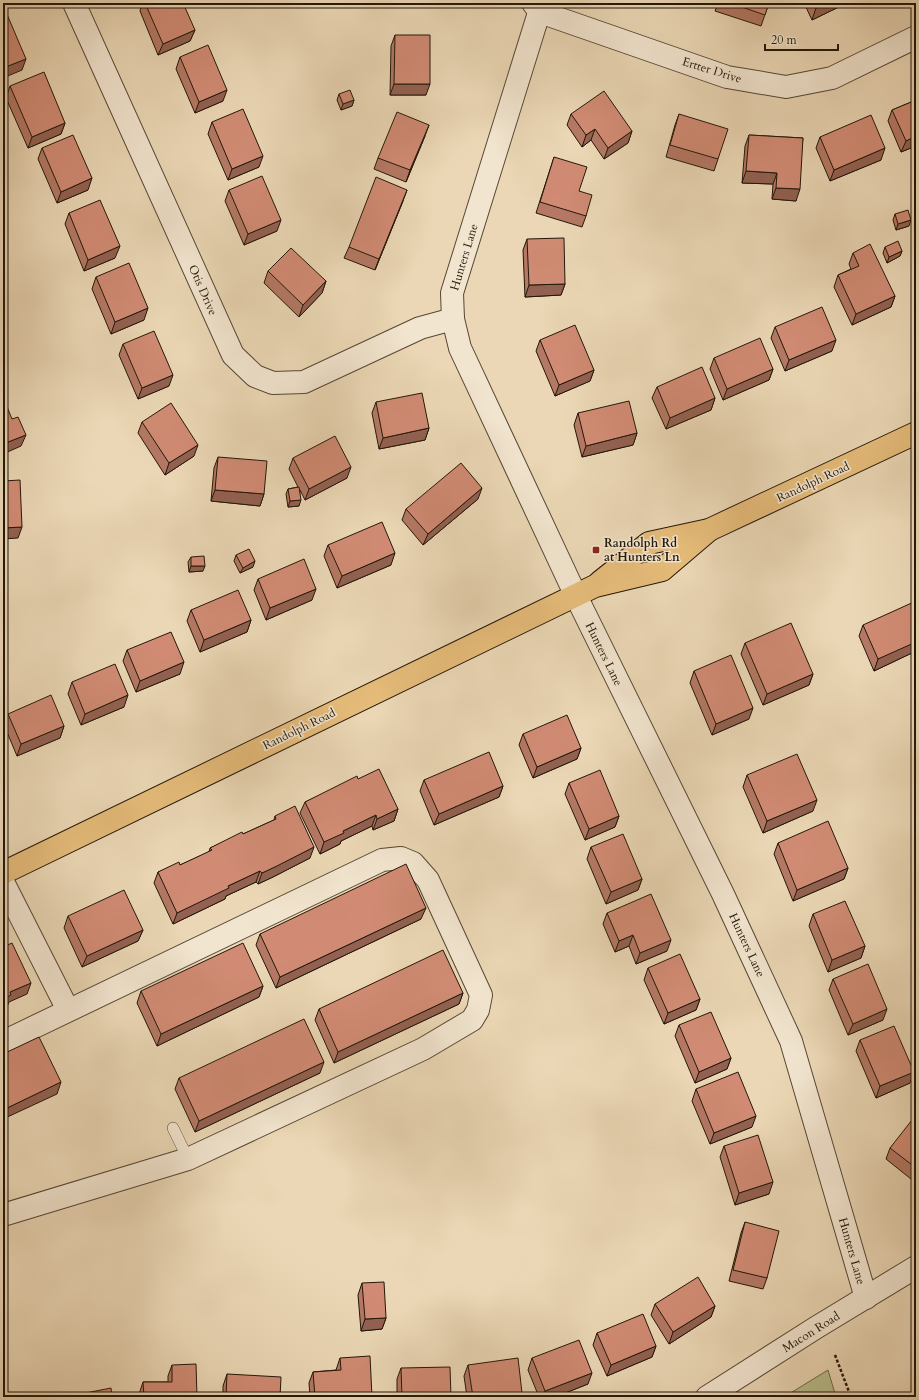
<svg xmlns="http://www.w3.org/2000/svg" width="919" height="1400" viewBox="0 0 919 1400" font-family="Cardo,serif">
  <rect width="100%" height="100%" fill="#ebd7b5"/>
  <filter id="stains"><feTurbulence type="fractalNoise" baseFrequency=".005" numOctaves="4"/><feColorMatrix values="0 0 0 0 .2 0 0 0 0 .09 0 0 0 0 .02 0 0 0 .5 -.17"/></filter>
  <radialGradient id="worn" r=".72"><stop offset=".6" stop-color="#630" stop-opacity="0"/><stop offset="1" stop-color="#630" stop-opacity=".3"/></radialGradient>
  <polygon fill="#babe8c" stroke="#6e6a4a" points="828,1370 836,1397 784,1397"/>
  <g fill="none" stroke-linecap="round" stroke-linejoin="round">
    <g stroke="#554734" stroke-width="12">
      <polyline id="lane" points="173,1128 188,1159"/>
    </g>
    <g stroke="#554734" stroke-width="24">
      <g id="street">
        <polyline points="74,3 233,355 255,376 273,383 304,382 420,328 453,319"/>
        <polyline points="533,3 540,12 727,77 786,87 832,78 916,37"/>
        <polyline points="542,3 452,293 453,319 460,348 576,596 723,894 791,1041 866,1298"/>
        <polyline points="3,882 68,1010"/>
        <polyline points="3,1042 382,860 401,858 413,863 428,880 481,995 478,1010 472,1020 423,1049 188,1159 3,1215"/>
        <polyline points="707,1397 817,1327 916,1267"/>
      </g>
    </g>
    <g stroke="#231709" stroke-width="24">
      <g id="primary">
        <polyline points="600,582 649,543 709,530 916,433"/>
        <polyline points="3,873 595,586 662,570 709,530"/>
      </g>
    </g>
    <polyline stroke="#231709" stroke-width="2.5" stroke-dasharray="3 2" stroke-linecap="butt" points="835,1355 851,1397"/>
    <use href="#lane" stroke="#f2e5cf" stroke-width="11"/>
    <use href="#street" stroke="#f2e5cf" stroke-width="22"/>
    <use href="#primary" stroke="#e6bc7a" stroke-width="22"/>
  </g>
  <g fill="#b47864" stroke="#231709">
    <polygon points="142,3 145,3 195,30 190,41 158,55 140,11"/>
    <polygon points="718,3 769,3 761,26 715,11"/>
    <polygon points="804,3 847,3 812,20"/>
    <polygon points="395,35 426,95 390,95 391,46"/>
    <polygon points="180,57 223,101 195,113 176,69"/>
    <polygon points="10,86 65,123 61,134 28,148 6,98"/>
    <polygon points="339,94 354,100 352,106 341,110 337,100"/>
    <polygon points="916,100 916,146 901,152 888,121 892,110"/>
    <polygon points="571,114 632,131 628,143 604,159 591,140 582,147 567,125"/>
    <polygon points="679,114 718,159 714,171 666,157 675,125"/>
    <polygon points="212,122 259,167 228,180 208,134"/>
    <polygon points="749,135 803,138 796,201 772,199 773,184 742,183 745,146"/>
    <polygon points="425,136 406,182 374,169 378,158"/>
    <polygon points="820,137 881,160 830,181 816,148"/>
    <polygon points="42,148 88,190 57,203 38,159"/>
    <polygon points="554,157 579,191 586,216 582,227 536,213"/>
    <polygon points="229,190 277,231 244,245 225,201"/>
    <polygon points="403,201 375,270 344,258 349,247"/>
    <polygon points="69,213 115,258 84,271 65,224"/>
    <polygon points="895,214 909,226 896,230 893,220"/>
    <polygon points="527,239 565,284 561,295 525,297 523,250"/>
    <polygon points="885,247 902,251 900,256 887,263 883,253"/>
    <polygon points="853,253 895,296 891,307 852,325 834,287 838,275 851,269 849,264"/>
    <polygon points="268,271 326,281 322,293 299,317 264,283"/>
    <polygon points="96,277 144,320 111,334 92,289"/>
    <polygon points="775,327 832,351 785,371 771,338"/>
    <polygon points="540,340 594,370 590,381 555,396 536,351"/>
    <polygon points="123,344 169,386 138,399 119,355"/>
    <polygon points="714,358 773,369 769,380 723,400 710,369"/>
    <polygon points="657,387 715,398 711,410 666,429 652,398"/>
    <polygon points="376,402 429,428 425,440 379,449 372,413"/>
    <polygon points="578,413 637,433 633,445 582,457 574,425"/>
    <polygon points="142,422 194,456 165,475 138,433"/>
    <polygon points="218,457 264,494 260,506 211,501 214,468"/>
    <polygon points="293,458 347,478 305,500 300,490 299,506 288,507 286,494 288,489 298,487 289,469"/>
    <polygon points="478,499 423,545 402,520 406,509"/>
    <polygon points="328,545 391,565 337,588 324,556"/>
    <polygon points="236,555 253,567 240,573 234,561"/>
    <polygon points="191,557 203,571 189,572 188,562"/>
    <polygon points="258,579 312,600 266,620 254,590"/>
    <polygon points="191,610 251,620 247,632 200,652 187,621"/>
    <polygon points="863,625 914,652 874,671 859,636"/>
    <polygon points="745,643 813,674 809,685 763,705 741,654"/>
    <polygon points="127,650 180,674 136,692 123,661"/>
    <polygon points="694,671 749,719 712,735 690,683"/>
    <polygon points="72,682 124,707 81,725 68,694"/>
    <polygon points="8,714 64,726 60,738 17,756 4,725"/>
    <polygon points="523,734 581,748 577,759 533,778 519,745"/>
    <polygon points="747,775 813,811 763,833 743,787"/>
    <polygon points="358,779 398,809 394,821 373,830 372,826 341,841 340,844 320,854 300,813 305,802"/>
    <polygon points="424,780 503,786 499,797 434,825 420,791"/>
    <polygon points="569,783 619,816 615,827 585,840 565,794"/>
    <polygon points="275,816 310,858 273,877 258,884 256,882 226,896 225,899 173,924 154,883 158,872 180,865 209,852 210,848 243,834 274,820"/>
    <polygon points="778,843 848,868 844,879 793,901 774,854"/>
    <polygon points="591,847 642,879 638,890 606,904 587,859"/>
    <polygon points="607,913 667,951 636,964 629,946 615,952 603,924"/>
    <polygon points="813,914 865,946 861,958 828,972 809,926"/>
    <polygon points="68,916 143,930 138,941 82,967 64,928"/>
    <polygon points="421,919 276,988 256,945 260,934"/>
    <polygon points="648,968 700,999 696,1010 664,1024 644,980"/>
    <polygon points="833,979 883,1020 848,1035 829,990"/>
    <polygon points="263,986 259,997 157,1046 137,1003 141,991"/>
    <polygon points="463,993 459,1004 334,1063 315,1020 319,1009"/>
    <polygon points="679,1025 731,1058 727,1069 695,1083 675,1036"/>
    <polygon points="860,1040 910,1083 876,1098 856,1051"/>
    <polygon points="320,1073 195,1132 175,1089 179,1078"/>
    <polygon points="696,1089 752,1127 710,1144 692,1101"/>
    <polygon points="916,1123 916,1183 886,1159 890,1148"/>
    <polygon points="724,1146 769,1194 735,1205 720,1157"/>
    <polygon points="745,1222 767,1278 763,1289 729,1281 741,1233"/>
    <polygon points="362,1283 386,1318 382,1329 361,1331 358,1295"/>
    <polygon points="655,1304 715,1306 711,1317 669,1344 651,1315"/>
    <polygon points="597,1333 656,1346 652,1357 607,1376 593,1345"/>
    <polygon points="340,1358 372,1397 310,1397 309,1383 313,1372 336,1370"/>
    <polygon points="532,1358 588,1384 555,1397 539,1397 528,1370"/>
    <polygon points="172,1365 197,1397 139,1397 139,1394 143,1382 168,1382 168,1376"/>
    <polygon points="468,1365 522,1393 521,1397 467,1397 464,1376"/>
    <polygon points="401,1368 451,1397 397,1397 397,1379"/>
    <polygon points="227,1374 280,1397 223,1397 223,1386"/>
  </g>
  <g fill="#926151" stroke="#231709">
    <polygon points="827,3 847,3 812,20 816,8"/>
    <polygon points="195,30 190,41 158,55 163,44"/>
    <polygon points="26,59 22,70 3,78 3,68"/>
    <polygon points="394,84 430,84 426,95 390,95"/>
    <polygon points="227,90 223,101 195,113 199,102"/>
    <polygon points="354,100 352,106 341,110 343,104"/>
    <polygon points="65,123 61,134 28,148 32,137"/>
    <polygon points="429,125 425,136 406,182 410,170"/>
    <polygon points="595,129 591,140 582,147 586,135"/>
    <polygon points="632,131 628,143 604,159 608,148"/>
    <polygon points="916,136 916,146 901,152 906,141"/>
    <polygon points="885,148 881,160 830,181 834,170"/>
    <polygon points="263,156 259,167 228,180 232,169"/>
    <polygon points="746,171 777,173 773,184 742,183"/>
    <polygon points="92,178 88,190 57,203 61,192"/>
    <polygon points="776,188 800,189 796,201 772,199"/>
    <polygon points="407,190 403,201 375,270 379,259"/>
    <polygon points="281,220 277,231 244,245 248,234"/>
    <polygon points="911,220 909,226 896,230 898,224"/>
    <polygon points="120,246 115,258 84,271 88,260"/>
    <polygon points="902,251 900,256 887,263 889,257"/>
    <polygon points="326,281 322,293 299,317 303,305"/>
    <polygon points="565,284 561,295 525,297 529,285"/>
    <polygon points="895,296 891,307 852,325 856,314"/>
    <polygon points="148,308 144,320 111,334 115,322"/>
    <polygon points="836,340 832,351 785,371 789,360"/>
    <polygon points="773,369 769,380 723,400 727,389"/>
    <polygon points="594,370 590,381 555,396 559,385"/>
    <polygon points="173,375 169,386 138,399 142,388"/>
    <polygon points="715,398 711,410 666,429 670,418"/>
    <polygon points="429,428 425,440 379,449 383,438"/>
    <polygon points="637,433 633,445 582,457 586,446"/>
    <polygon points="26,435 21,446 3,454 3,444"/>
    <polygon points="198,445 194,456 165,475 169,463"/>
    <polygon points="351,467 347,478 305,500 309,489"/>
    <polygon points="482,488 478,499 423,545 428,534"/>
    <polygon points="215,490 264,494 260,506 211,501"/>
    <polygon points="301,500 299,506 288,507 290,501"/>
    <polygon points="22,527 18,538 3,539 3,528"/>
    <polygon points="395,553 391,565 337,588 342,576"/>
    <polygon points="255,561 253,567 240,573 243,568"/>
    <polygon points="191,566 205,566 203,571 189,572"/>
    <polygon points="316,589 312,600 266,620 270,608"/>
    <polygon points="251,620 247,632 200,652 204,640"/>
    <polygon points="916,635 916,647 914,652 874,671 878,659"/>
    <polygon points="184,662 180,674 136,692 140,681"/>
    <polygon points="813,674 809,685 763,705 767,694"/>
    <polygon points="128,695 124,707 81,725 85,714"/>
    <polygon points="753,708 749,719 712,735 716,724"/>
    <polygon points="64,726 60,738 17,756 21,744"/>
    <polygon points="581,748 577,759 533,778 537,767"/>
    <polygon points="503,786 499,797 434,825 439,814"/>
    <polygon points="817,800 813,811 763,833 767,821"/>
    <polygon points="398,809 394,821 373,830 377,819"/>
    <polygon points="376,815 372,826 341,841 340,844 320,854 324,842 343,831"/>
    <polygon points="619,816 615,827 585,840 589,829"/>
    <polygon points="314,847 310,858 273,877 258,884 262,873"/>
    <polygon points="848,868 844,879 793,901 797,890"/>
    <polygon points="260,871 256,882 226,896 225,899 173,924 177,913 228,886"/>
    <polygon points="642,879 638,890 606,904 611,892"/>
    <polygon points="426,908 421,919 276,988 280,977"/>
    <polygon points="143,930 138,941 82,967 87,956"/>
    <polygon points="633,935 629,946 615,952 619,941"/>
    <polygon points="671,940 667,951 636,964 640,953"/>
    <polygon points="865,946 861,958 828,972 832,960"/>
    <polygon points="31,983 27,994 9,1002 7,1007 3,1009 3,999 10,992"/>
    <polygon points="263,986 259,997 157,1046 161,1034"/>
    <polygon points="463,993 459,1004 334,1063 338,1052"/>
    <polygon points="700,999 696,1010 664,1024 668,1013"/>
    <polygon points="887,1009 883,1020 848,1035 853,1024"/>
    <polygon points="731,1058 727,1069 695,1083 699,1072"/>
    <polygon points="324,1062 320,1073 195,1132 199,1121"/>
    <polygon points="914,1072 910,1083 876,1098 880,1086"/>
    <polygon points="61,1082 57,1094 3,1119 3,1110"/>
    <polygon points="756,1116 752,1127 710,1144 714,1133"/>
    <polygon points="773,1182 769,1194 735,1205 739,1193"/>
    <polygon points="715,1306 711,1317 669,1344 673,1332"/>
    <polygon points="386,1318 382,1329 361,1331 365,1319"/>
    <polygon points="656,1346 652,1357 607,1376 611,1365"/>
    <polygon points="592,1373 588,1384 555,1397 543,1397 545,1391"/>
    <polygon points="522,1393 521,1397 494,1397"/>
  </g>
  <g fill="#d18b74" stroke="#231709">
    <polygon points="145,3 183,3 195,30 163,44"/>
    <polygon points="730,3 769,3 765,15"/>
    <polygon points="814,3 827,3 816,8"/>
    <polygon points="6,12 26,59 3,68 3,13"/>
    <polygon points="395,35 430,35 430,84 394,84"/>
    <polygon points="208,45 227,90 199,102 180,57"/>
    <polygon points="44,72 65,123 32,137 10,86"/>
    <polygon points="350,90 354,100 343,104 339,94"/>
    <polygon points="604,91 632,131 608,148 595,129 586,135 571,114"/>
    <polygon points="916,100 916,136 906,141 892,110"/>
    <polygon points="243,109 263,156 232,169 212,122"/>
    <polygon points="397,112 429,125 410,170 378,158"/>
    <polygon points="679,114 728,129 718,159 670,145"/>
    <polygon points="871,115 885,148 834,170 820,137"/>
    <polygon points="73,135 92,178 61,192 42,148"/>
    <polygon points="749,135 803,138 800,189 776,188 777,173 746,171"/>
    <polygon points="554,157 587,167 579,191 592,195 586,216 540,202"/>
    <polygon points="262,176 281,220 248,234 229,190"/>
    <polygon points="376,177 407,190 379,259 349,247"/>
    <polygon points="100,200 120,246 88,260 69,213"/>
    <polygon points="908,210 911,220 898,224 895,214"/>
    <polygon points="564,238 565,284 529,285 527,239"/>
    <polygon points="898,241 902,251 889,257 885,247"/>
    <polygon points="870,244 895,296 856,314 838,275 859,266 853,253"/>
    <polygon points="291,248 326,281 303,305 268,271"/>
    <polygon points="129,263 148,308 115,322 96,277"/>
    <polygon points="822,307 836,340 789,360 775,327"/>
    <polygon points="575,325 594,370 559,385 540,340"/>
    <polygon points="154,331 173,375 142,388 123,344"/>
    <polygon points="760,338 773,369 727,389 714,358"/>
    <polygon points="702,367 715,398 670,418 657,387"/>
    <polygon points="422,393 429,428 383,438 376,402"/>
    <polygon points="3,397 12,419 18,417 26,435 3,444"/>
    <polygon points="629,401 637,433 586,446 578,413"/>
    <polygon points="171,403 198,445 169,463 142,422"/>
    <polygon points="335,436 351,467 309,489 293,458"/>
    <polygon points="218,457 267,461 264,494 215,490"/>
    <polygon points="461,463 482,488 428,534 406,509"/>
    <polygon points="20,480 22,527 3,528 3,481"/>
    <polygon points="299,487 301,500 290,501 288,489"/>
    <polygon points="382,522 395,553 342,576 328,545"/>
    <polygon points="249,549 255,561 243,568 236,555"/>
    <polygon points="204,556 205,566 191,566 191,557"/>
    <polygon points="304,559 316,589 270,608 258,579"/>
    <polygon points="238,590 251,620 204,640 191,610"/>
    <polygon points="916,601 916,642 878,659 863,625"/>
    <polygon points="791,623 813,674 767,694 745,643"/>
    <polygon points="171,632 184,662 140,681 127,650"/>
    <polygon points="731,655 753,708 716,724 694,671"/>
    <polygon points="115,664 128,695 85,714 72,682"/>
    <polygon points="51,695 64,726 21,744 8,714"/>
    <polygon points="567,715 581,748 537,767 523,734"/>
    <polygon points="489,752 503,786 439,814 424,780"/>
    <polygon points="797,754 817,800 767,821 747,775"/>
    <polygon points="379,769 398,809 377,819 376,815 343,831 344,833 324,842 305,802 357,776 358,779"/>
    <polygon points="600,770 619,816 589,829 569,783"/>
    <polygon points="295,806 314,847 277,866 262,873 260,871 228,886 229,888 177,913 158,872 179,862 180,865 212,850 210,848 242,832 243,834 276,819 275,816"/>
    <polygon points="828,821 848,868 797,890 778,843"/>
    <polygon points="623,834 642,879 611,892 591,847"/>
    <polygon points="406,864 426,908 280,977 260,934"/>
    <polygon points="124,890 143,930 87,956 68,916"/>
    <polygon points="651,894 671,940 640,953 633,935 619,941 607,913"/>
    <polygon points="845,901 865,946 832,960 813,914"/>
    <polygon points="12,943 31,983 10,992 11,995 3,999 3,947"/>
    <polygon points="243,943 263,986 161,1034 141,991"/>
    <polygon points="443,950 463,993 338,1052 319,1009"/>
    <polygon points="680,954 700,999 668,1013 648,968"/>
    <polygon points="868,964 887,1009 853,1024 833,979"/>
    <polygon points="711,1012 731,1058 699,1072 679,1025"/>
    <polygon points="304,1019 324,1062 199,1121 179,1078"/>
    <polygon points="894,1026 914,1072 880,1086 860,1040"/>
    <polygon points="39,1037 61,1082 3,1110 3,1054"/>
    <polygon points="738,1072 756,1116 714,1133 696,1089"/>
    <polygon points="912,1120 916,1123 916,1168 890,1148"/>
    <polygon points="758,1135 773,1182 739,1193 724,1146"/>
    <polygon points="745,1222 779,1231 767,1278 733,1270"/>
    <polygon points="698,1277 715,1306 673,1332 655,1304"/>
    <polygon points="384,1282 386,1318 365,1319 362,1283"/>
    <polygon points="643,1314 656,1346 611,1365 597,1333"/>
    <polygon points="579,1340 592,1373 545,1391 532,1358"/>
    <polygon points="370,1356 372,1397 315,1397 313,1372 341,1370 340,1358"/>
    <polygon points="518,1358 522,1393 494,1397 473,1397 468,1365"/>
    <polygon points="196,1364 197,1397 144,1397 143,1382 172,1382 172,1365"/>
    <polygon points="450,1367 451,1397 402,1397 401,1368"/>
    <polygon points="227,1374 281,1377 280,1397 226,1397"/>
    <polygon points="111,1388 112,1397 65,1397"/>
  </g>
  <rect fill="#8f2418" stroke="#f2e5cf" stroke-width="1.5" x="592" y="546" width="8" height="8" rx="2"/>
  <g text-anchor="middle" dominant-baseline="central" stroke-width="3" stroke-linejoin="round" paint-order="stroke">
    <g font-size="12" fill="#231709" stroke="#f2e5cf">
      <text transform="translate(712 70) rotate(17)">Ertter Drive</text>
      <text transform="translate(464 257) rotate(-73)">Hunters Lane</text>
      <text transform="translate(203 290) rotate(66)">Otis Drive</text>
      <text transform="translate(813 482) rotate(-25)">Randolph Road</text>
      <text transform="translate(604 654) rotate(64)">Hunters Lane</text>
      <text transform="translate(299 729) rotate(-26)">Randolph Road</text>
      <text transform="translate(747 945) rotate(65)">Hunters Lane</text>
      <text transform="translate(852 1251) rotate(74)">Hunters Lane</text>
      <text transform="translate(811 1332) rotate(-32)">Macon Road</text>
    </g>
    <g font-size="12" font-weight="bold" fill="#231709" stroke="#f2e5cf" text-anchor="start">
      <text x="604" y="543">Randolph Rd<tspan x="604" dy="14">at Hunters Ln</tspan></text>
    </g>
  </g>
  <rect width="919" height="1400" fill="none" stroke="#ebd7b5" stroke-width="16"/>
  <rect x="4" y="4" width="911" height="1392" fill="none" stroke="#231709" stroke-width="2"/>
  <rect x="8" y="8" width="903" height="1384" fill="none" stroke="#231709"/>
  <path d="M765 44v6h73v-6" fill="none" stroke="#231709" stroke-width="2"/>
  <text x="771" y="44" font-size="12" fill="#231709" stroke="#f2e5cf" stroke-width="3" paint-order="stroke">20 m</text>
  <rect width="100%" height="100%" filter="url(#stains)"/>
  <rect width="100%" height="100%" fill="url(#worn)"/>
</svg>
